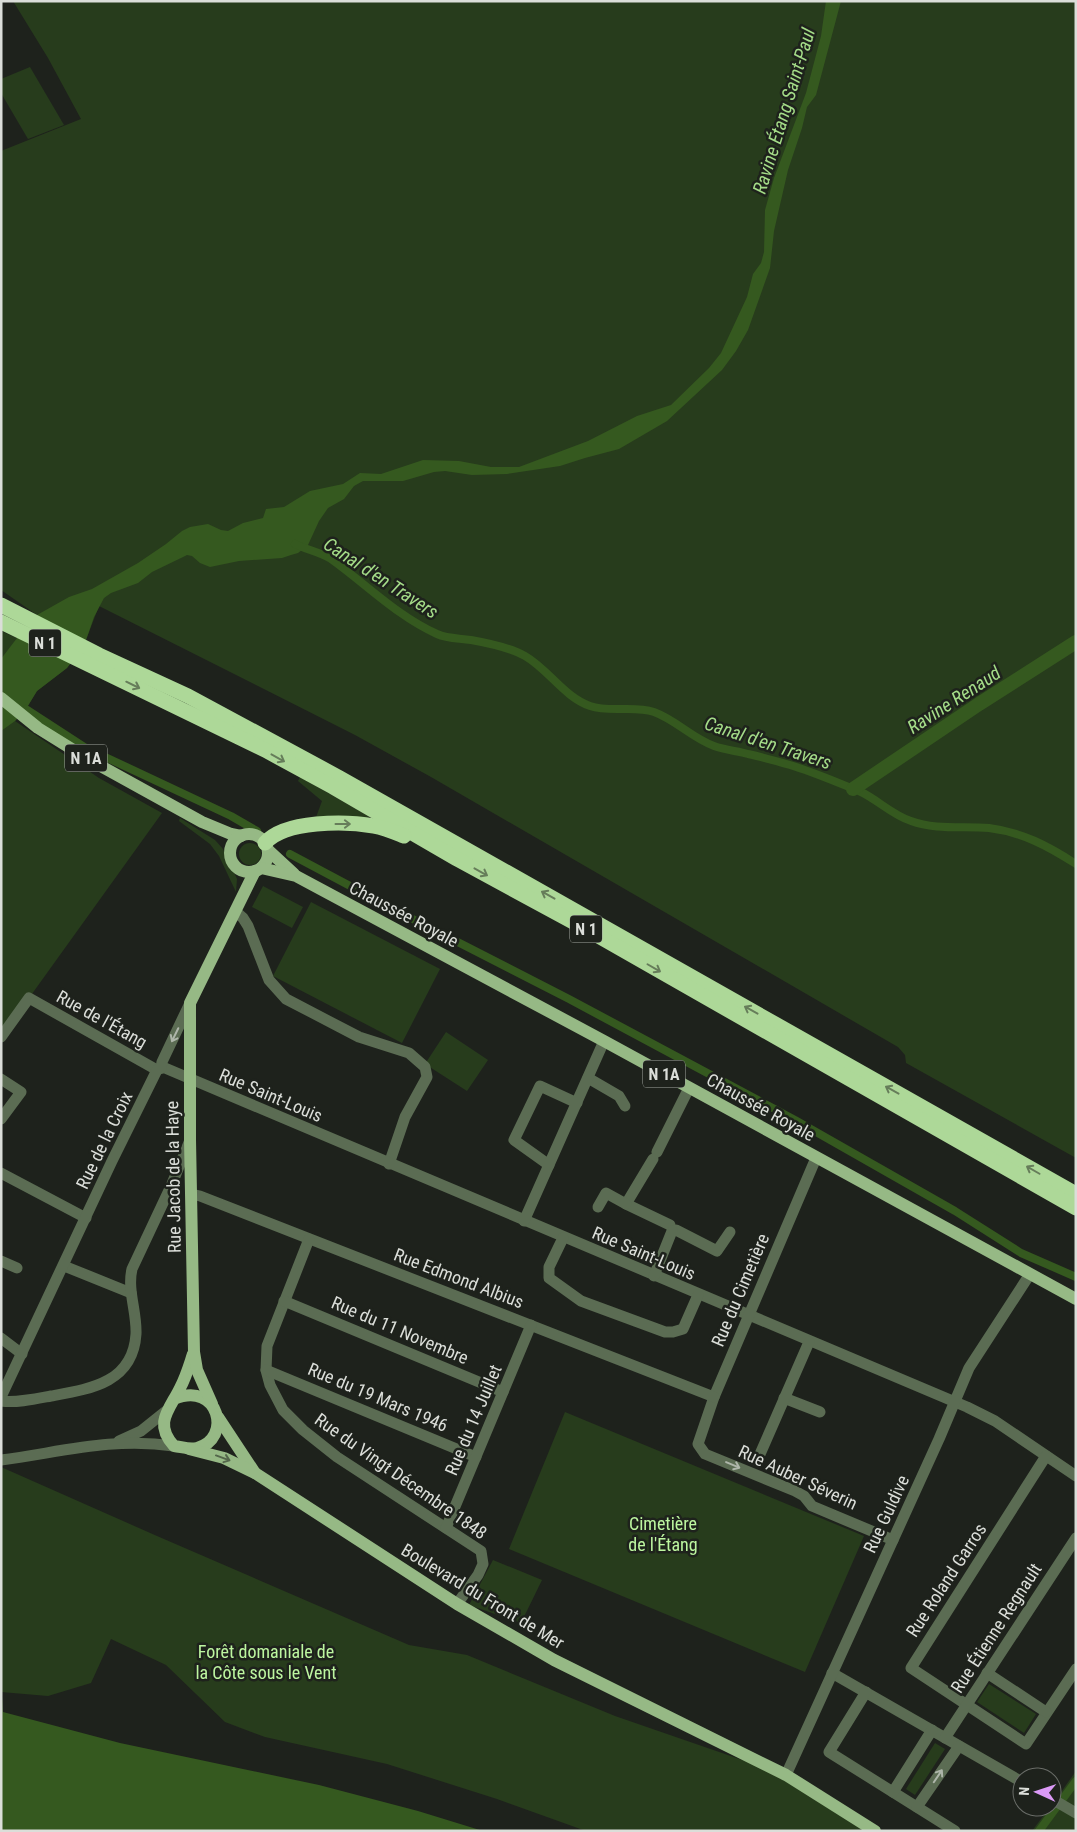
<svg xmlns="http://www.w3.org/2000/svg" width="1077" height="1832" viewBox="0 0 1077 1832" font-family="'Roboto Condensed',sans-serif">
  <rect width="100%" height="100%" fill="#1e221c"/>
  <g fill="#273c1c">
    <polygon points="13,1 1076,1 1076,1158 906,1063 905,1055 898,1047 431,777 355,735 99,606 86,640 67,668 37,691 26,709 15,721 99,778 162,813 1,1037 1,631 17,638 37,615 1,590 1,151 81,119 48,58"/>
    <polygon points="30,67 64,125 28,139 1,93 1,79"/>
    <polygon points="300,777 369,816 368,820 315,820 322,801 298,781"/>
    <polygon points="180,818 215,840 223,849 237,879 236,892 219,856 210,844 179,821"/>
    <circle cx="250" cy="854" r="11"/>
    <polygon points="263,886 303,907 292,928 252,907"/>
    <polygon points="311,902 440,969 402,1043 273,976"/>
    <polygon points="446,1032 488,1060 467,1091 425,1064"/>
    <polygon points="565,1412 864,1536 805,1672 509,1549"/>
    <polygon points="1,1467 157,1536 409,1645 467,1655 615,1716 786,1775 875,1831 586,1831 497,1799 387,1764 265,1737 225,1722 166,1665 111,1639 91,1683 48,1696 1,1692"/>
    <polygon points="493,1560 542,1580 521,1623 469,1605"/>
    <polygon points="989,1684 1036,1714 1024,1733 977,1702"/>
    <polygon points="935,1743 945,1749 915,1795 906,1789"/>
    <polygon points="1076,1771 1076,1831 1032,1831 1050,1807 1056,1809 1063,1798 1059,1795"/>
  </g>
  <g fill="#35591f">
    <polygon points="826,1 841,1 816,95 807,107 802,128 788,170 774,231 770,268 748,330 736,351 722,370 667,421 619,449 585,458 560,466 507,474 472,475 445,471 434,472 403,481 363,481 354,486 344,499 328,508 319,521 308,545 298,553 291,555 282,558 239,561 210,567 200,563 192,556 187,555 181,558 152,572 138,583 111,593 104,598 94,617 86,640 77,655 67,668 37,691 26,709 15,721 1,731 1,659 30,621 37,615 69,597 92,589 138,563 166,544 182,531 190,527 208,524 221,530 228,531 243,523 263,518 266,509 284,507 310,491 343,484 360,473 381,474 423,460 459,461 491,467 519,467 588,441 637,416 671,405 709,368 721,353 747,297 753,274 761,263 764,252 765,210 774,178 806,93 821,36"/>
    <polygon points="1,1681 3,1712 120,1743 319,1785 418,1811 483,1831 1,1831"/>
  </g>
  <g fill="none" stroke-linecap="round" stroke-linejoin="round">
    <g stroke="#35591f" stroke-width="8">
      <path d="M295,544c12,6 25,8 36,15 35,25 66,57 106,75 11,5 22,4 34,6 17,3 38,7 54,16 23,13 39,41 65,50 21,7 43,-1 64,6 22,8 38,26 60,34 11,4 23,5 34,8 14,3 28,7 42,11 23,7 46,17 69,26 18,8 33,24 52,30 24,9 52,5 78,7 33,4 59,18 87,36"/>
      <polyline points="26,709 86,748 231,816 257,831"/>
      <polyline points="290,854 399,912 569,999 795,1120 955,1211 1021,1253 1076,1277"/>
      <polyline points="1039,1831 1076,1781"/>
    </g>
    <polyline stroke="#35591f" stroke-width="14" points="853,789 979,704 1076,642"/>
    <g stroke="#5b6c53" stroke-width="11">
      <polyline points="235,911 243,918 248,926 269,980 286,999 359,1037 409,1053 425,1067 427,1077 405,1117 389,1164"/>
      <polyline points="1,1037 29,998 157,1070"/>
      <polyline points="161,1068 165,1068 967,1407 995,1421 1076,1476"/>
      <polyline points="588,1078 619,1096 625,1106"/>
      <polyline points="1,1079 21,1092 1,1119"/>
      <polyline points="657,1152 689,1088"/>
      <polyline points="816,1158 714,1397 698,1444 705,1454 795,1491 804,1496 812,1506 893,1540"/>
      <polyline points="653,1159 626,1204 670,1225"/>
      <polyline points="549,1165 514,1140 540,1086 577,1103"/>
      <polyline points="1,1173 86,1218"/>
      <polyline points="191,1194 200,1196 714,1397"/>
      <polyline points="598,1207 606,1193 626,1204"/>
      <polyline points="524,1221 604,1041"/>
      <polyline points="676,1230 717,1251 730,1232"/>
      <polyline points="563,1238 549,1267 549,1278 581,1301 665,1332 673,1332 683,1329 698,1295"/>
      <polyline points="309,1239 267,1346 266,1370 270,1385 283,1410 303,1430 337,1457 481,1551 483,1564 478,1575 457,1604"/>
      <polyline points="1,1261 17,1268"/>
      <polyline points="64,1266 131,1293"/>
      <polyline points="654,1276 672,1231"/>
      <polyline points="284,1301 503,1392"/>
      <polyline points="1,1338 22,1354"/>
      <polyline points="266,1370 476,1457"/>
      <polyline points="1,1397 112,1161 157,1070 161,1068 162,1062 190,1003"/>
      <polyline points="784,1398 820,1412"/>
      <path d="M1,1401c16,2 34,-2 50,-5 39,-7 82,-13 85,-62 1,-22 -9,-44 -4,-65l39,-83 19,-46"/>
      <polyline points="119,1441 141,1431 166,1411"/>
      <polyline points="1046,1456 911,1668 1026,1744 1076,1669"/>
      <path d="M1,1460c61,-8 111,-23 173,-14"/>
      <polyline points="757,1461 809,1342"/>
      <polyline points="446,1528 531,1325"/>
      <polyline points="832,1673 1022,1782"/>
      <polyline points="987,1673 1046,1712"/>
      <polyline points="866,1692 829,1752 955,1831"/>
      <polyline points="945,1738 1076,1538"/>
      <polyline points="786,1775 939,1439 969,1368 1030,1274"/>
      <polyline points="893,1792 932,1730"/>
      <polyline points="1052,1799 1076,1813"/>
      <polyline points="917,1807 959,1746"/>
    </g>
    <g stroke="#96b985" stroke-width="12">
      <polyline points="1,698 38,728 88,759 202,822 231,834 241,836"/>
      <circle cx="249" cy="853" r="19"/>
      <polyline points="268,850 294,874"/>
      <polyline points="261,868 296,876 604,1041 1076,1299"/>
      <path d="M174,1399c45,-19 59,40 23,49 -7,2 -15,-1 -23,-2 -21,-23 -4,-37 6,-58 6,-11 9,-22 13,-34"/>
      <polyline points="212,1404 197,1370 194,1352 190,1140 190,1003 255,871"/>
      <polyline points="218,1417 255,1473"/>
      <polyline points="189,1449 224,1458 255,1473 457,1604 554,1660 786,1775 875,1831"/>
    </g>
    <g stroke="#add898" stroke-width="15">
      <polyline points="1,605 99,655 188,696 340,778 1076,1194"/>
      <polyline points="1,622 265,750 333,787 457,859 586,929 1076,1208"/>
      <path d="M265,843c20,-23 81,-22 109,-17 11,2 20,6 30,10"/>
    </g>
  </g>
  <defs><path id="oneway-shaft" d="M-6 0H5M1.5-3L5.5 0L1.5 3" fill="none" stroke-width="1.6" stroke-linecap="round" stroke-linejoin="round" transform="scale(1.25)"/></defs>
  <g stroke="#667d5a">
    <use href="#oneway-shaft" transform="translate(133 685) rotate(26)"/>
    <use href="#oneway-shaft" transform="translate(278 758) rotate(29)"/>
    <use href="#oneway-shaft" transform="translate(343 824)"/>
    <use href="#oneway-shaft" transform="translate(481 872) rotate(29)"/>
    <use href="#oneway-shaft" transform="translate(548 895) rotate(-151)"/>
    <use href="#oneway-shaft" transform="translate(654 968) rotate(30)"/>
    <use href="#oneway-shaft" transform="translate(751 1010) rotate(-151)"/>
    <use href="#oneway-shaft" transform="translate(892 1090) rotate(-151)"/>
    <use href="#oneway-shaft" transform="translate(1033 1170) rotate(-150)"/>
  </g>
  <g stroke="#aeb6aa">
    <use href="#oneway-shaft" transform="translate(175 1035) rotate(116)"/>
    <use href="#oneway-shaft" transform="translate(733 1465) rotate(23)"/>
    <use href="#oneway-shaft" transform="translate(938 1776) rotate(-56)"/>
  </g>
  <use stroke="#54664b" href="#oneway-shaft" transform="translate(223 1458) rotate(20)"/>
  <g text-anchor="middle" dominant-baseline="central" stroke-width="5" stroke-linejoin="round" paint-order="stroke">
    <g fill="#1e221c" stroke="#a2a6a0" stroke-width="1">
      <rect x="29" y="629.5" width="32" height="27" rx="4"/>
      <rect x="65" y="744.5" width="42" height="27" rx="4"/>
      <rect x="570" y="915.5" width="32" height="27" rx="4"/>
      <rect x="643" y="1060.5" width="42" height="27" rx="4"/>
    </g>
    <g font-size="16" font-weight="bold" fill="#dbded9">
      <text x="45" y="643">N 1</text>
      <text x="86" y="758">N 1A</text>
      <text x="586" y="929">N 1</text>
      <text x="664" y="1074">N 1A</text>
    </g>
    <g font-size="18" fill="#dbded9" stroke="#1e221c">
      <text transform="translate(404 914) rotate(28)">Chaussée Royale</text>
      <text transform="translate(102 1019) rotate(29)">Rue de l'Étang</text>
      <text transform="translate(271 1095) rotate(23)">Rue Saint-Louis</text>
      <text transform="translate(761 1107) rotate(29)">Chaussée Royale</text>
      <text transform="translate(104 1140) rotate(-64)">Rue de la Croix</text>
      <text transform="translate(173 1177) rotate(-91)">Rue Jacob de la Haye</text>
      <text transform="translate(644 1253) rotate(23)">Rue Saint-Louis</text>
      <text transform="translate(459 1278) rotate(21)">Rue Edmond Albius</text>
      <text transform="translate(740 1290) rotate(-67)">Rue du Cimetière</text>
      <text transform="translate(400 1330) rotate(23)">Rue du 11 Novembre</text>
      <text transform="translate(378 1397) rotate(23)">Rue du 19 Mars 1946</text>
      <text transform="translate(473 1420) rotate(-67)">Rue du 14 Juillet</text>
      <text transform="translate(401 1476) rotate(35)">Rue du Vingt Décembre 1848</text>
      <text transform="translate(798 1477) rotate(25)">Rue Auber Séverin</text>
      <text transform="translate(886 1514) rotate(-65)">Rue Guldive</text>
      <text transform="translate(946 1580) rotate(-57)">Rue Roland Garros</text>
      <text transform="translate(483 1596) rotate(31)">Boulevard du Front de Mer</text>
      <text transform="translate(996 1628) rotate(-57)">Rue Étienne Regnault</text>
    </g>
    <g font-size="18" fill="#bdf6a0" stroke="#1e221c">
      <text x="663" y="1523">Cimetière<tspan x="663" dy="21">de l'Étang</tspan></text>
      <text x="266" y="1651">Forêt domaniale de<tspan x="266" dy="21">la Côte sous le Vent</tspan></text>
    </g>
    <g font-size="19" font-style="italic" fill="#a4dc88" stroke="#1e221c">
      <text transform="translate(784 111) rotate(-73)">Ravine Étang Saint-Paul</text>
      <text transform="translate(381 578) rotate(33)">Canal d'en Travers</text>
      <text transform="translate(954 700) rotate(-33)">Ravine Renaud</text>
      <text transform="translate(768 743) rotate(18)">Canal d'en Travers</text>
    </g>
  </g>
  <rect width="1077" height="1832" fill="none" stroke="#dbded9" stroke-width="5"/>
  <g transform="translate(1037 1792) rotate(273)"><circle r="24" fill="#1e221c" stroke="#6a6d68"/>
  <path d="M0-4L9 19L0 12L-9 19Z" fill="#db9af6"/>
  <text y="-8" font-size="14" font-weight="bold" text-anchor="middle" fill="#dbded9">N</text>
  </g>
</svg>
